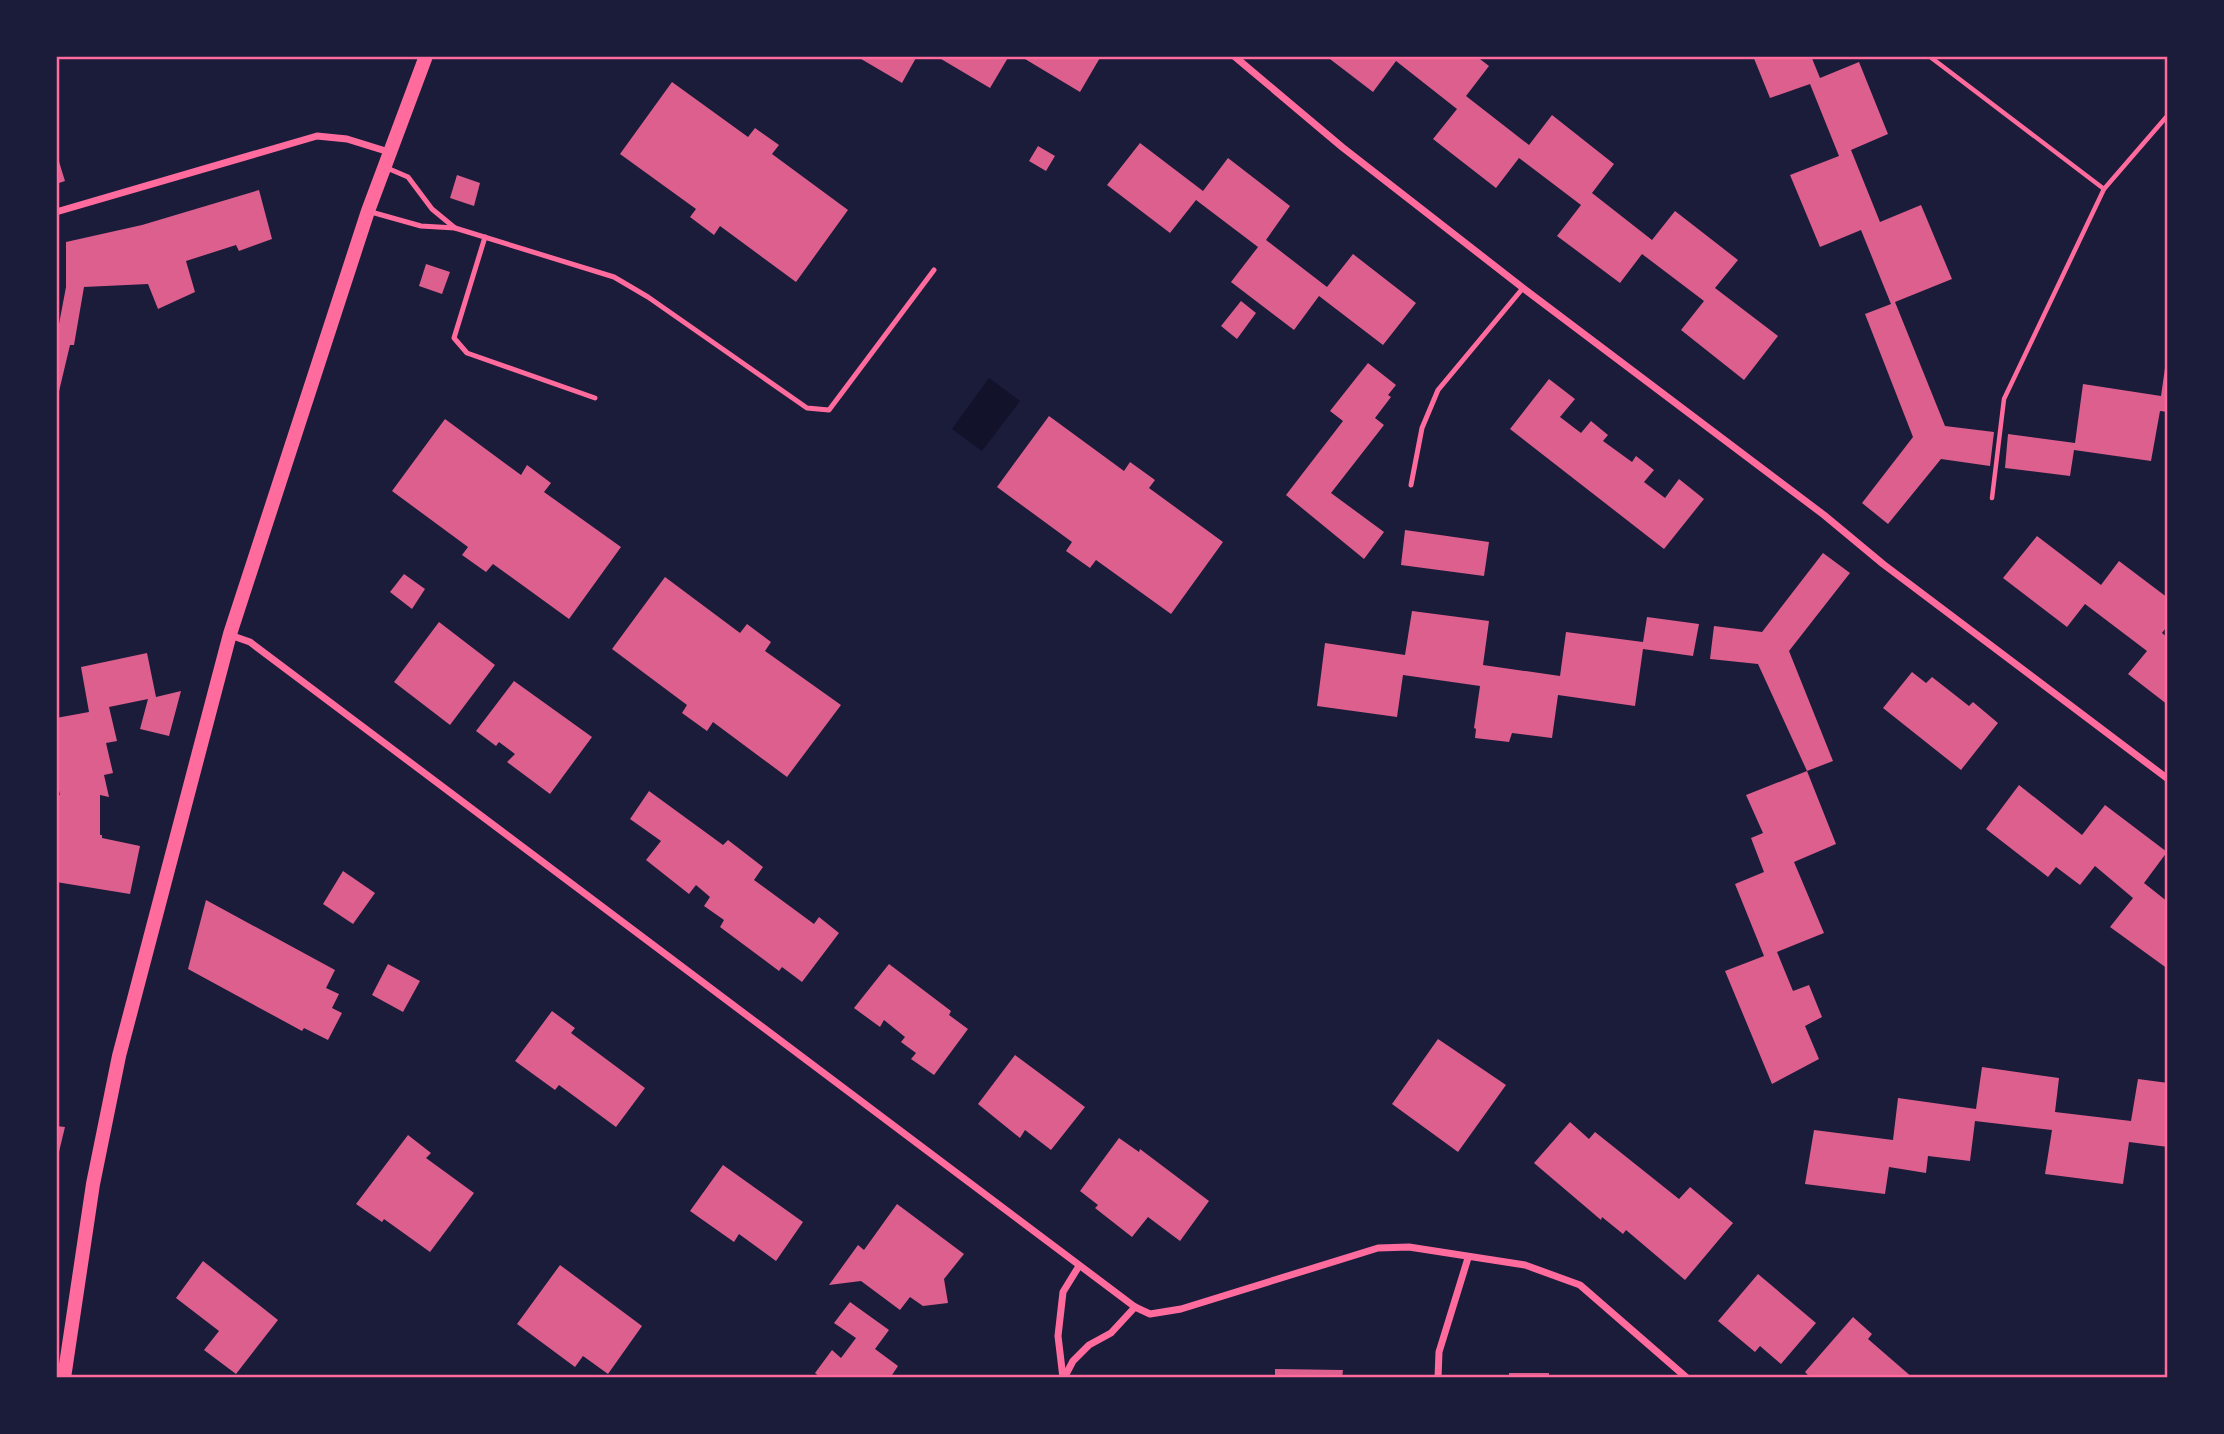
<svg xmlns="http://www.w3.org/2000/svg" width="2224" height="1434" viewBox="0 0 2224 1434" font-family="'Exo 2',sans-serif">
  <rect width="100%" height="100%" fill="#1b1b3a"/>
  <polygon fill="#12122b" points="989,378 1020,401 982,451 952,429"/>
  <g fill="#dd5f8e">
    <polygon points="856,56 917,56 902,83"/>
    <polygon points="936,56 1009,56 990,88"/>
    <polygon points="1020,56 1101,56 1080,92"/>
    <polygon points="1326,56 1476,56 1489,66 1466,96 1529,145 1552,115 1614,164 1592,193 1652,240 1675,211 1738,260 1715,288 1778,336 1744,380 1681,330 1704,301 1642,254 1620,283 1557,236 1581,205 1519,158 1496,188 1433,139 1457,109 1396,61 1373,92"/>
    <polygon points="1753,56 1811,56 1820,78 1859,62 1888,134 1851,150 1880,222 1921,205 1952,279 1895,302 1945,426 1994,432 1990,466 1941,459 1888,524 1862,503 1913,437 1865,314 1891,304 1861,230 1820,247 1790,175 1839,156 1810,84 1770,98"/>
    <polygon points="672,82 748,137 755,128 779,145 772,154 848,210 796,282 720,226 714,235 690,217 696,209 620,154"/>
    <polygon points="1140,143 1203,191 1228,158 1290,206 1266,240 1327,287 1353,254 1416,303 1383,345 1319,296 1294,330 1231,282 1258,247 1196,200 1170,233 1107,185"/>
    <polygon points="1038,146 1055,156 1046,171 1029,161"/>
    <polygon points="56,152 65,181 56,184"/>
    <polygon points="457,175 480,183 474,206 450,198"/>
    <polygon points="259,190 272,239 239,251 236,245 186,261 195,292 158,309 148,284 84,287 74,345 70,345 56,404 56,340 66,287 66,242 142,225"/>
    <polygon points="426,264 450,272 442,294 419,286"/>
    <polygon points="1241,301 1256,313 1237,339 1221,326"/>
    <polygon points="2166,361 2168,412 2160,411 2151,461 2074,450 2070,476 2005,468 2008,434 2075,443 2083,384 2161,396"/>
    <polygon points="1368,363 1396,385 1388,395 1391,397 1375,418 1384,425 1331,493 1384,532 1364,559 1286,495 1343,421 1330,411"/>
    <polygon points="1549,379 1575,399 1560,417 1581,433 1591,421 1608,435 1603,441 1632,462 1636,456 1654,470 1644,482 1665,498 1679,479 1704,499 1664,549 1510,429"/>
    <polygon points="1049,416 1124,471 1130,462 1155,480 1149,488 1223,542 1171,614 1096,560 1090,568 1066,551 1072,542 997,487"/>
    <polygon points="445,419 521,475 527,465 551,483 544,492 621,547 569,619 493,564 486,572 462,555 468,547 392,491"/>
    <polygon points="1405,530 1489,542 1484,576 1401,565"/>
    <polygon points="2037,536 2101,585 2119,561 2168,598 2168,625 2162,633 2168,638 2168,705 2128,674 2147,651 2085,604 2067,627 2003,578"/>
    <polygon points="1823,553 1850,573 1789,651 1833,761 1807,771 1758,664 1710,659 1714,626 1762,632"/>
    <polygon points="404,574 425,589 412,609 390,592"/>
    <polygon points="665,577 740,633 747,624 771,642 765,651 841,705 787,777 713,722 707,731 682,713 687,705 612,649"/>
    <polygon points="1412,611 1489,621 1483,665 1560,676 1566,632 1643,642 1647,617 1699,624 1693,656 1643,649 1635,706 1558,695 1552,738 1512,733 1509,742 1475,738 1476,729 1474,728 1480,686 1403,675 1397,717 1317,706 1325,643 1405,655"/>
    <polygon points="439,622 495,665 450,725 394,682"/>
    <polygon points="147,653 156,697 181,691 169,736 140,729 148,699 109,707 117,741 106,743 113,773 104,775 109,797 100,795 100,835 102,835 102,838 140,846 130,894 56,882 56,796 60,795 56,777 56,718 89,712 81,667"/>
    <polygon points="1912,672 1926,683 1932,677 1969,706 1973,702 1998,723 1961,770 1883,708"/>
    <polygon points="514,681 592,737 550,794 507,762 515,754 499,742 496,746 476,731"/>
    <polygon points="1807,771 1836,844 1794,862 1824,933 1777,952 1793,991 1809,985 1822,1017 1805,1026 1819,1059 1772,1084 1725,971 1764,956 1735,884 1764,872 1751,838 1763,833 1746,795"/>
    <polygon points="2019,785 2082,835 2105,805 2167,852 2144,883 2168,902 2168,969 2110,927 2133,898 2095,866 2080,885 2056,867 2048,877 1986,829"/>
    <polygon points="649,791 723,845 728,840 763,867 754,880 814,924 819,917 839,933 802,982 782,967 779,971 720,927 724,920 704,906 710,897 696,885 689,894 646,860 661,841 630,819"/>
    <polygon points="343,871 375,893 353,924 323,904"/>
    <polygon points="206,900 335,970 326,988 339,994 332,1008 342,1013 328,1040 304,1028 302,1031 188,969"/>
    <polygon points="388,964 420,981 403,1012 372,995"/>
    <polygon points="889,964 951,1011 949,1015 968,1029 934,1075 911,1059 916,1053 901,1042 905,1037 884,1020 880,1027 854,1008"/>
    <polygon points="552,1011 575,1028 571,1033 645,1088 616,1127 559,1085 555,1090 515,1061"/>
    <polygon points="1438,1039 1506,1085 1458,1152 1392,1104"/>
    <polygon points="1015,1055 1085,1107 1051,1150 1025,1130 1020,1138 978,1104"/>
    <polygon points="1982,1067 2059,1078 2055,1112 2131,1121 2138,1079 2168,1083 2168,1147 2129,1142 2123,1184 2045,1174 2052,1130 1975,1121 1970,1161 1928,1156 1926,1173 1889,1167 1885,1194 1805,1184 1814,1130 1893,1140 1898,1098 1976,1109"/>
    <polygon points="1570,1122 1589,1139 1595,1132 1679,1199 1690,1187 1733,1223 1685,1280 1626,1230 1623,1234 1602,1217 1601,1220 1534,1163"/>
    <polygon points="56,1126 65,1127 57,1160 56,1160"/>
    <polygon points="408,1135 431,1153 426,1158 474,1193 430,1252 384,1219 382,1222 356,1204"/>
    <polygon points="1119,1138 1139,1152 1140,1149 1209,1201 1180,1241 1148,1217 1132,1237 1095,1208 1098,1205 1080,1191"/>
    <polygon points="723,1165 803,1222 776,1261 739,1234 734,1242 690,1211"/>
    <polygon points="897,1204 964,1254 944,1279 948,1303 923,1306 910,1297 900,1310 861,1281 829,1285 858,1245 864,1250"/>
    <polygon points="203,1261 278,1320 236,1374 204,1350 219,1331 176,1298"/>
    <polygon points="560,1265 642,1326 608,1374 583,1356 575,1367 517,1324"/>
    <polygon points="1758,1274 1816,1323 1781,1364 1760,1346 1755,1352 1718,1321"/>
    <polygon points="850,1302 889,1330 875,1349 898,1366 890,1378 821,1378 815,1373 832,1350 841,1358 856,1338 834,1323"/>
    <polygon points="1853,1317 1872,1334 1868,1339 1913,1378 1811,1378 1805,1372"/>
    <polygon points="1275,1369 1343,1370 1342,1378 1275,1378"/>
    <rect x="1509" y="1373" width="40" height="5"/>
  </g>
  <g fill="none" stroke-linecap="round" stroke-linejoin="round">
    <g stroke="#ff6b9d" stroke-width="4.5">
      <polyline points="1929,56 2104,189"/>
      <polyline points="1992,498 2004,399 2104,189 2168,115"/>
    </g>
    <g stroke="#ff6b9d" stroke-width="5">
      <polyline points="371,212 421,226 455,228 432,209 408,177 387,168"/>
      <polyline points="455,228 614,277 648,297 807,408 829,410 934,270"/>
      <polyline points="485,237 454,338 467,353 595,398"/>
      <polyline points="1411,485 1422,428 1438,390 1523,288"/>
    </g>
    <g stroke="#ff6b9d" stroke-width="7">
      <polyline points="1234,56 1342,147 1523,288 1824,515 1883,564 2168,779"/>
      <polyline points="56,212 317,136 347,139 389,152"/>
      <polyline points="230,635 250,642 1135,1307 1150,1314 1181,1309 1378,1248 1409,1247 1525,1265 1580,1285 1687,1378"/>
      <polyline points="1063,1378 1058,1336 1063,1292 1079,1266"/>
      <polyline points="1064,1378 1073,1361 1089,1345 1111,1333 1135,1307"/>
      <polyline points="1438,1378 1439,1352 1468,1258"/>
    </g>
    <polyline stroke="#ff6b9d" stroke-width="14" points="64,1378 93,1184 119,1056 230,634 368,211 426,56"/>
  </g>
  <rect width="2224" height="1434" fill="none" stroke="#1b1b3a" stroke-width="116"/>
  <rect x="58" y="58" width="2108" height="1318" fill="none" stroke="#ff6b9d" stroke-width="2.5"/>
</svg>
